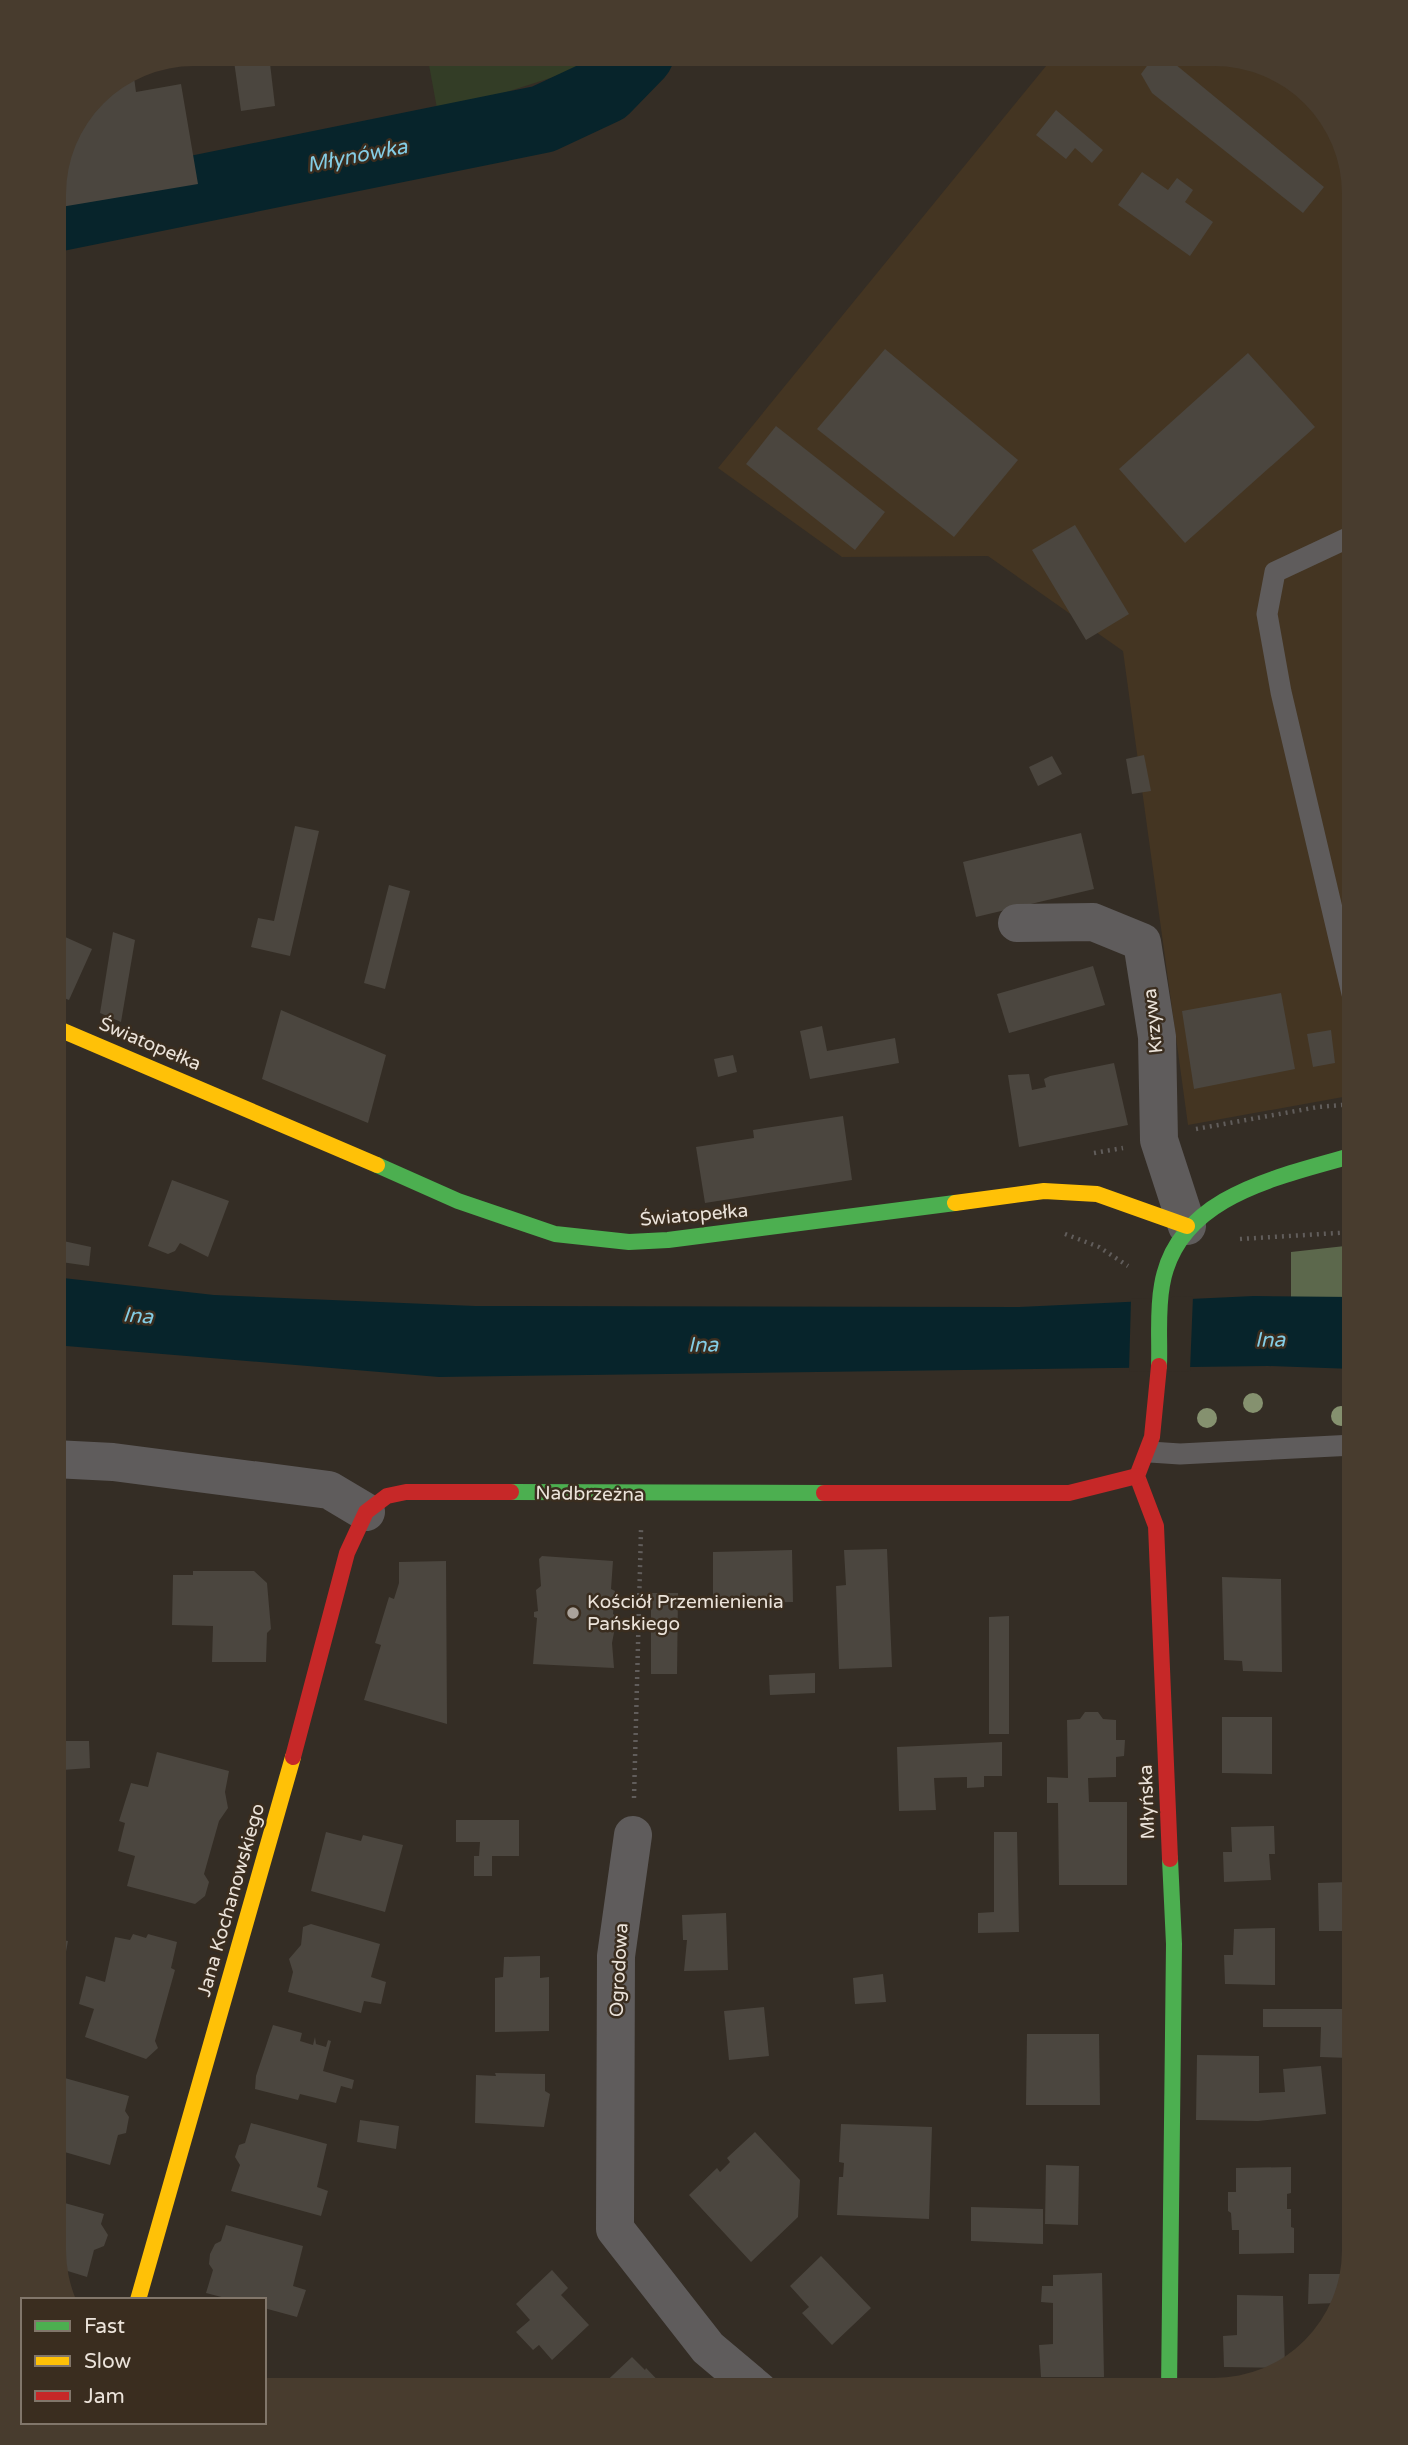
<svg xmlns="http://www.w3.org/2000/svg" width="1408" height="2445" viewBox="0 0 1408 2445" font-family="'Varela Round',sans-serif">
  <rect width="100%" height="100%" fill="#342d25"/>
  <polygon fill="#443522" points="1055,55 1224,55 1292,78 1340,133 1354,194 1354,1095 1188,1125 1123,651 988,556 842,557 718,468"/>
  <polygon fill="#333d26" points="427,54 600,54 591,65 438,114"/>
  <polygon fill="#5c684c" points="1354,1245 1354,1297 1291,1297 1291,1252"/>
  <polygon fill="#07242b" points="54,1277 214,1295 475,1306 1019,1307 1254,1296 1354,1297 1354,1369 1268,1366 439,1377 54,1345"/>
  <polygon fill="#342d25" points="1193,1296 1190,1371 1129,1372 1131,1299"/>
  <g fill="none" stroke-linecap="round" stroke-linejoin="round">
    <polyline stroke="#07242b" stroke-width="68" points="55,218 543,119 605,90 640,54"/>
  </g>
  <g fill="#4b463f">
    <polygon points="233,54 269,55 275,106 241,111"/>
    <polygon points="1155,55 1162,55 1175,64 1324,187 1303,213 1152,93 1141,74"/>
    <polygon points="133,70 136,92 181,84 198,184 55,208 55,185 65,140 95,95"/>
    <polygon points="1056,110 1103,150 1092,163 1075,148 1066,159 1036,135"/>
    <polygon points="1142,172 1168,190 1177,178 1193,190 1185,202 1213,222 1190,256 1118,205"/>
    <polygon points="885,349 1018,460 954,537 817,429"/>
    <polygon points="1248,353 1315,427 1185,543 1119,469"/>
    <polygon points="776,426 885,512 855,550 746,464"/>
    <polygon points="1075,525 1129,614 1086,640 1032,550"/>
    <polygon points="1144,755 1151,791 1132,794 1126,759"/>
    <polygon points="1052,756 1062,774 1038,786 1029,767"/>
    <polygon points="295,826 319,831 290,956 251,947 258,918 274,921"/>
    <polygon points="1081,833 1094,889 976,917 963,862"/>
    <polygon points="389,885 410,891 385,989 364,983"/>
    <polygon points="54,932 92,949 69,1000 54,994"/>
    <polygon points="113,932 135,940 121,1022 100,1013"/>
    <polygon points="1093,966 1105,1005 1009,1033 997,994"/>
    <polygon points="1281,993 1295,1069 1194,1089 1182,1011"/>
    <polygon points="281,1010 386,1055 368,1123 262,1079"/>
    <polygon points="822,1026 827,1051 895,1038 899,1063 810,1079 800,1031"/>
    <polygon points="1331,1030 1335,1063 1313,1067 1307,1034"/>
    <polygon points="733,1055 737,1072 718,1077 714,1059"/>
    <polygon points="1114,1063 1128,1125 1019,1147 1008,1075 1029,1074 1032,1090 1046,1087 1044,1079 1050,1076"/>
    <polygon points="843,1116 852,1180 705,1203 696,1147 754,1138 753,1130"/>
    <polygon points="172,1180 229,1201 208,1257 180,1243 175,1251 168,1254 148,1246"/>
    <polygon points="54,1239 91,1247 89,1266 54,1261"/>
    <polygon points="887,1549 892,1667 839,1669 836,1586 846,1585 844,1550"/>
    <polygon points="792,1550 793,1602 713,1603 713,1552"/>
    <polygon points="542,1556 613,1561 611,1589 615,1591 613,1614 617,1617 612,1643 614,1668 533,1664 537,1618 534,1617 534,1612 538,1611 536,1590 541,1586 539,1559"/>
    <polygon points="446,1561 447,1724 364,1700 381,1645 375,1643 389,1597 394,1599 399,1583 399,1562"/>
    <polygon points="193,1571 254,1571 267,1583 271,1629 267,1633 266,1662 212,1662 213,1626 172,1625 173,1575 193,1575"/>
    <polygon points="1222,1577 1281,1579 1282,1672 1243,1671 1242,1661 1224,1660"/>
    <polygon points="651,1593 678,1593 677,1674 651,1674"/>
    <polygon points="1009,1616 1009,1734 989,1734 989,1617"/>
    <polygon points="815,1673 815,1693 770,1695 769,1675"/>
    <polygon points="1085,1712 1098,1712 1103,1719 1116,1720 1116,1740 1125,1740 1124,1756 1116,1757 1116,1777 1088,1778 1089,1802 1127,1802 1127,1885 1059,1885 1058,1803 1047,1803 1047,1777 1068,1778 1067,1720 1080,1719"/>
    <polygon points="1222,1717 1272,1717 1272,1774 1222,1773"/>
    <polygon points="54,1741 89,1741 90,1768 62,1770 62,1778 54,1778"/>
    <polygon points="1002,1742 1002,1776 984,1776 984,1787 967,1788 967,1777 934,1778 936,1810 899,1811 897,1747"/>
    <polygon points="157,1752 229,1771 225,1792 228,1808 219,1821 204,1874 209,1882 205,1896 195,1904 127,1886 135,1856 118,1851 125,1823 119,1821 131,1783 148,1787"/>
    <polygon points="456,1820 519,1820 519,1856 492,1856 492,1876 474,1876 474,1856 479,1856 480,1842 456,1842"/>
    <polygon points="1274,1826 1275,1854 1269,1854 1271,1880 1224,1882 1223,1852 1232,1852 1231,1827"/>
    <polygon points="326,1832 361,1841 363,1835 403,1845 385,1912 311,1891"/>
    <polygon points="994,1832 1017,1832 1019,1932 978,1933 978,1913 994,1912"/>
    <polygon points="1347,1882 1348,1931 1319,1931 1318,1883"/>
    <polygon points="726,1913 728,1970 684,1971 687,1940 683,1940 682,1915"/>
    <polygon points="311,1924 380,1944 371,1977 386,1982 381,2004 364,2001 361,2013 288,1992 293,1972 289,1959 301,1945 303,1927"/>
    <polygon points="1275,1928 1275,1985 1225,1984 1224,1955 1233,1955 1234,1929"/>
    <polygon points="133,1934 146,1938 148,1934 177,1942 171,1968 175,1970 155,2041 158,2048 146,2059 85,2037 94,2009 79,2004 86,1976 105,1982 115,1937 130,1940"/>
    <polygon points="54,1939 68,1941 62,1973 54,1972"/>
    <polygon points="540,1956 540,1978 549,1977 549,2031 495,2032 495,1978 503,1977 504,1957"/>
    <polygon points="883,1974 886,2002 855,2004 853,1978"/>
    <polygon points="764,2007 769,2056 729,2060 724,2011"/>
    <polygon points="1263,2009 1349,2009 1350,2058 1320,2057 1321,2027 1263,2027"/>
    <polygon points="273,2025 302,2033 300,2041 313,2045 315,2037 316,2044 326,2047 328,2040 331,2041 323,2071 354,2080 352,2089 341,2086 336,2103 300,2094 298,2100 255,2089 256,2076"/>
    <polygon points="1027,2034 1099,2034 1100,2105 1026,2105"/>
    <polygon points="1197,2055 1259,2056 1259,2093 1285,2092 1283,2069 1321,2066 1326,2114 1258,2121 1196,2120"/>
    <polygon points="495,2073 545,2074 545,2091 550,2094 544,2127 475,2123 476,2075 496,2076"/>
    <polygon points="54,2075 129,2096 125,2111 129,2117 126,2133 118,2135 110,2165 54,2149"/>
    <polygon points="360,2120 399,2126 396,2149 357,2142"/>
    <polygon points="251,2123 327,2144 317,2187 328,2191 321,2216 231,2191 240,2165 235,2157 239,2145 245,2143"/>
    <polygon points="841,2124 932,2127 929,2219 837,2215 839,2177 843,2177 844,2163 839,2162"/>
    <polygon points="755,2132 800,2180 798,2217 751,2262 689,2195 717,2168 720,2172 730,2162 727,2158"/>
    <polygon points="1046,2165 1079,2166 1078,2225 1045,2224"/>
    <polygon points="1291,2167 1291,2193 1287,2194 1287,2209 1291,2209 1291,2227 1294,2228 1294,2253 1239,2254 1239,2230 1232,2230 1231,2213 1228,2211 1228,2192 1236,2192 1236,2168"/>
    <polygon points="54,2200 104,2214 101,2224 108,2235 104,2246 94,2250 87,2277 58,2268 54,2251"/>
    <polygon points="971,2207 1043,2209 1043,2244 971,2241"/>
    <polygon points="226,2225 303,2246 293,2286 306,2290 297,2317 264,2308 264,2300 233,2300 206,2293 213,2270 209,2264 210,2254 215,2244 221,2241"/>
    <polygon points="821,2256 871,2308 832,2345 802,2313 809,2307 790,2286"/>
    <polygon points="552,2270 568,2288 561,2295 589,2325 552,2360 539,2345 533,2350 516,2332 530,2320 516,2304"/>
    <polygon points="1102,2273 1104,2377 1041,2377 1039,2345 1053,2344 1053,2303 1041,2302 1042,2286 1053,2286 1053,2275"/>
    <polygon points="1309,2274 1347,2274 1338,2303 1308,2304"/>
    <polygon points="1237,2295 1283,2296 1285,2368 1224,2367 1223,2336 1237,2335"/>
    <polygon points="632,2357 645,2370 646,2368 668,2391 596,2391"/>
  </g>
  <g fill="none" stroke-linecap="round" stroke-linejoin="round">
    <g stroke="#615d5b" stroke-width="4.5" stroke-dasharray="2 5" stroke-linecap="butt">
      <polyline points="1196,1129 1318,1107 1354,1104"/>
      <polyline points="1094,1153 1123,1148"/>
      <polyline points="1065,1234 1099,1247 1128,1266"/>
      <polyline points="1240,1239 1354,1232"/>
      <polyline points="634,1798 641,1530"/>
    </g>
    <g stroke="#5f5c5c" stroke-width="21">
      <polyline points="1354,1002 1281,692 1267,614 1275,572 1354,535"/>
      <polyline points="1150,1452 1180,1454 1354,1445"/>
    </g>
    <g stroke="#5f5c5c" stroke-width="38">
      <polyline points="1017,923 1093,922 1142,942 1157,1037 1159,1140 1187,1226"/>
      <polyline points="54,1459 113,1462 329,1490 366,1512"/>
      <polyline points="633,1835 616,1956 615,2229 708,2348 759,2391"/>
    </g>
    <g stroke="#4caf50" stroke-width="16">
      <polyline points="377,1165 458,1201 555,1234 629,1242 668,1240 955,1203"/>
      <path d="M1159,1366c1,-27 -2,-54 3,-81 15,-90 118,-108 192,-130"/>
      <polyline points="511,1492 824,1493"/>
      <polyline points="1169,2391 1174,1944 1170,1859"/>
    </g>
    <g stroke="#ffc107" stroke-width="16">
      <polyline points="54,1027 377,1165"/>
      <polyline points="955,1203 1044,1191 1097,1194 1187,1226"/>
      <polyline points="138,2300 293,1757"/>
    </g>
    <g stroke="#c62828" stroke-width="16">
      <polyline points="1159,1366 1152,1437 1137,1476 1156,1526 1170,1859"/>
      <polyline points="824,1493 1069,1493 1137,1476"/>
      <polyline points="293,1757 347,1553 366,1512 387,1496 406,1492 511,1492"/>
    </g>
  </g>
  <g fill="#85916f">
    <circle cx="1253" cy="1403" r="10"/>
    <circle cx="1341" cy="1416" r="10"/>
    <circle cx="1207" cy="1418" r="10"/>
  </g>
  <circle fill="#aba39b" stroke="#3a2d1f" stroke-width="2.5" cx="573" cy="1613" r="7"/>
  <g text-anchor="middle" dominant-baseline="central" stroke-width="5" stroke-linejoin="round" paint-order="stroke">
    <g font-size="19" fill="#ebe3da" stroke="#3a2d1f">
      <text transform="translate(1153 1021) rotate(-96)">Krzywa</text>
      <text transform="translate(150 1044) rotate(23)">Światopełka</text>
      <text transform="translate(694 1215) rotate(-5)">Światopełka</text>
      <text transform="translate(590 1494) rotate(1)">Nadbrzeżna</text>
      <text transform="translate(1147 1802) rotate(-92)">Młyńska</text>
      <text transform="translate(231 1900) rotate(-74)">Jana Kochanowskiego</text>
      <text transform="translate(619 1970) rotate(-87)">Ogrodowa</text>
    </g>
    <g font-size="19" fill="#ebe3da" stroke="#3a2d1f" text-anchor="start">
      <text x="587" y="1602">Kościół Przemienienia<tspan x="587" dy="22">Pańskiego</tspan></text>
    </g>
    <g font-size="21" font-style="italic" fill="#84cde5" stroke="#3a2d1f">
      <text transform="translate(357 156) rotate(-11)">Młynówka</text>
      <text transform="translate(138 1316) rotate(5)">Ina</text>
      <text transform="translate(1270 1340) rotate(-1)">Ina</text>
      <text transform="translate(703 1345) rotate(-1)">Ina</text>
    </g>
  </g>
  <path d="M0 0H1408V2445H0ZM194 66H1214A128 128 0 0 1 1342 194V2250A128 128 0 0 1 1214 2378H194A128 128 0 0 1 66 2250V194A128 128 0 0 1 194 66Z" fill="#483c2e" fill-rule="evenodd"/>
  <rect x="21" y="2298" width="245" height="126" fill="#3a2d1f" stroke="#81766a" stroke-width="2"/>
  <rect x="35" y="2321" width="35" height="10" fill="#4caf50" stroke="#81766a" stroke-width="2"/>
  <text x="84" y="2333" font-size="21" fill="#ebe3da">Fast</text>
  <rect x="35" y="2356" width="35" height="10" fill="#ffc107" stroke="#81766a" stroke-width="2"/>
  <text x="84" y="2368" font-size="21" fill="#ebe3da">Slow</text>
  <rect x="35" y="2391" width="35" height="10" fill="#c62828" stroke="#81766a" stroke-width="2"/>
  <text x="84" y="2403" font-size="21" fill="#ebe3da">Jam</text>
</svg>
